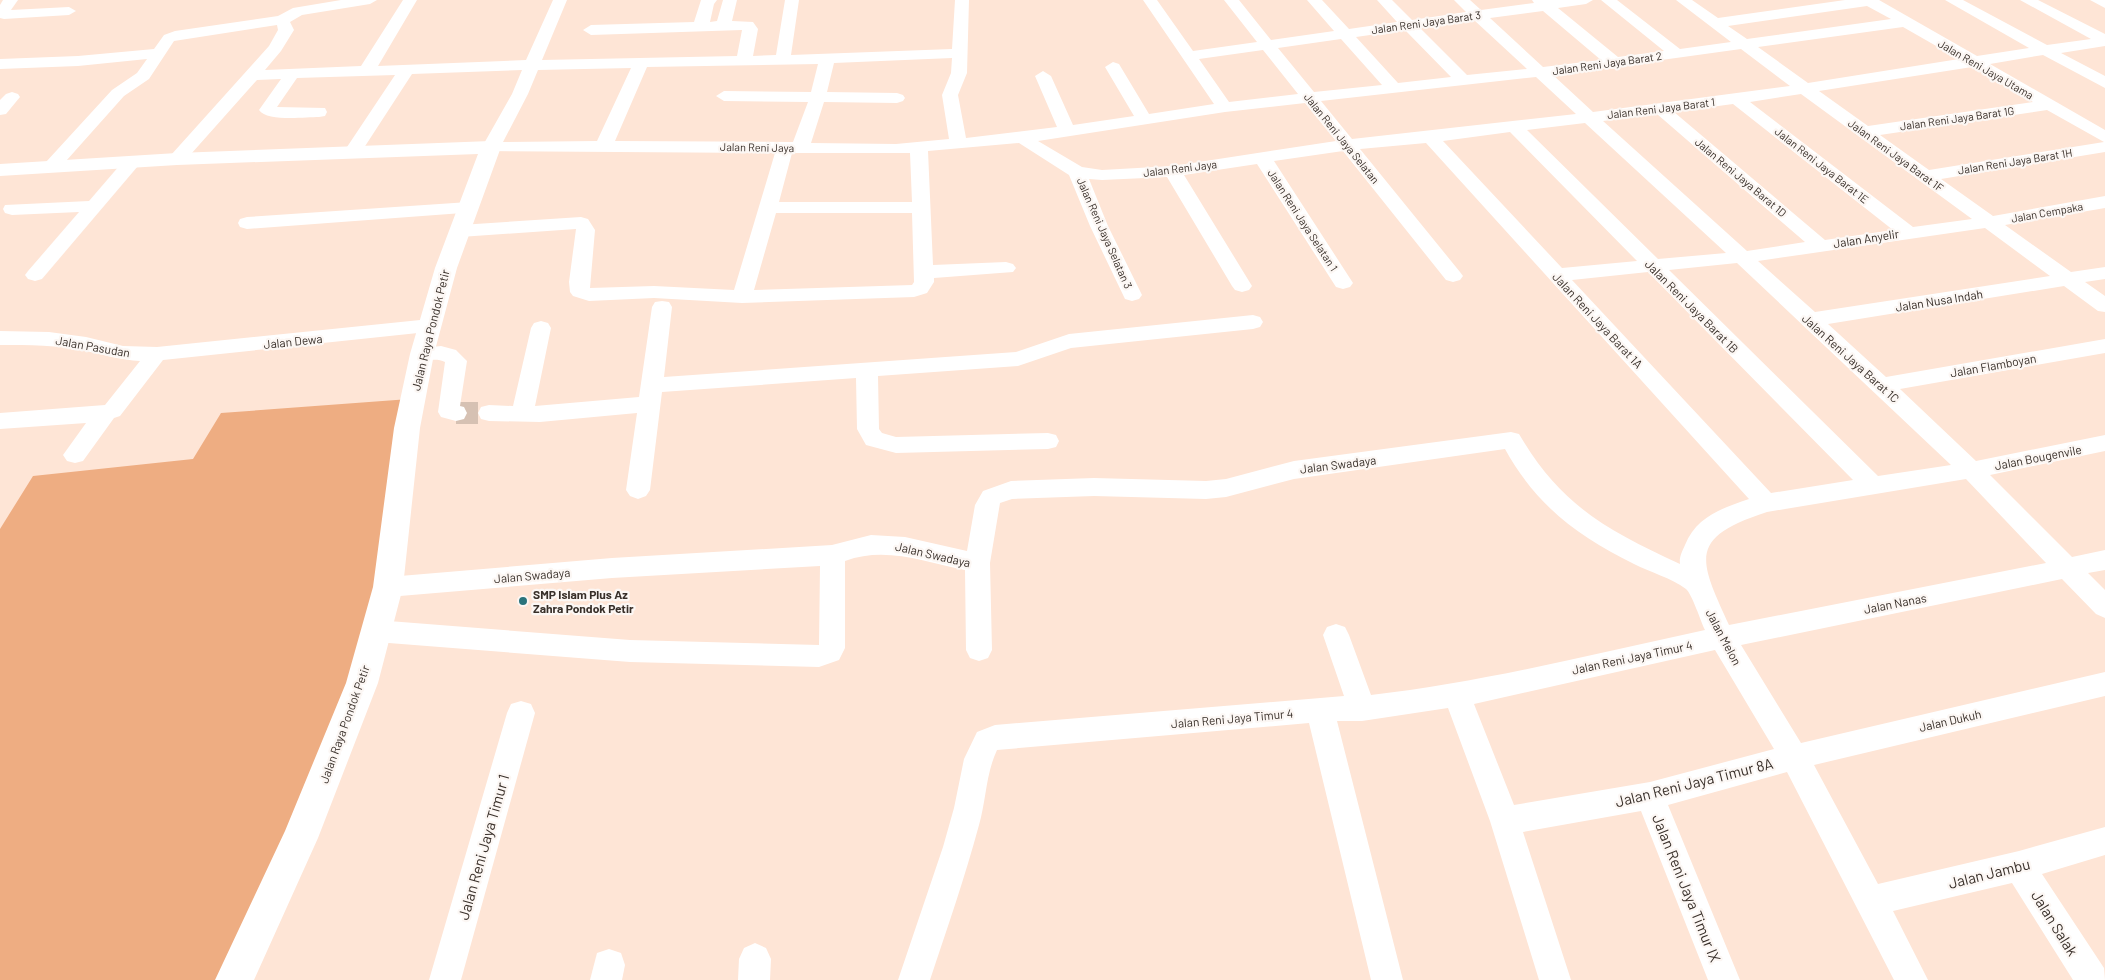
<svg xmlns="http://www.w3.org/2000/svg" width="2105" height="980" viewBox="0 0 2105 980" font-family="Barlow,sans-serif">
  <rect width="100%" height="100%" fill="#fee5d6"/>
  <polygon fill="#eead82" points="423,398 398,588 227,980 0,980 0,529 33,476 193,459 221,413"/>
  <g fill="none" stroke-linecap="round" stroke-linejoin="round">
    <polyline stroke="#d6c1b3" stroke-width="22" stroke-dasharray="22 11" stroke-linecap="butt" points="456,413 489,413"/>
    <g fill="#fff" fill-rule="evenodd">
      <polygon points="3,0 18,0 11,10 69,7 76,11 69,15 4,19 0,18 0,5"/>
      <path d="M341,0h36l-7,4 -68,11 -12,7 4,8 -13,21 -16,19 96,-4 42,-66h14l-39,66 148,-6 27,-60h14l-25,60 195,-4 5,-26 -151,5 -8,-5 8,-5 103,-3 7,-22h16l-3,4 -4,18 7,-1 6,-21h14l-5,21 21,1 5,7 -5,27 23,-1 9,-55h14l-8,55 161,-6 3,-49h14l-2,73 -9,22 8,43 91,-11 -22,-51 8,-5 8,5 22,49 61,-9 -29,-49 8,-5 6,2 30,50 65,-10 -71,-104h14l36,51 64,-9 -33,-42h15l32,40 63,-9 -27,-31h15l27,29 48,-7 -20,-22h15l20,20 54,-8 -12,-12h16l11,10 53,-7 -2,-3h61l-7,4 -28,4 60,49 46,-6 -63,-51h16l63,49 51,-7 -55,-42h16l26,18 127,-18h34l98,56 52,-8 -84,-48h18l84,45 44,-6 -71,-39h18l67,34v12l-44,7 44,23v12l-62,-33 -53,9 115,66v22l-164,27 52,37 112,-20v12l-100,17 66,47 34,-5v12l-20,3 20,14v16l-7,-1 -34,-25 -236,38 58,53 219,-38v14l-205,36 76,72 129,-26v16l-115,24 82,82 33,-7v20l-17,3 17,17v28l-9,-4 -34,-35 -321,66 60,98 304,-71v24l-291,69 64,119 141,-33 86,-24v28l-63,19 62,94 1,12h-32l-61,-97 -119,28 35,69h-34l-107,-208 -119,33 72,175h-32l-67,-169 -118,21 48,148h-32l-49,-159 -42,-113 -86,13h-25l66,259h-32l-62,-257 -312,27c-11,23 -11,51 -18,75 -14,52 -32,104 -49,155h-32l45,-133 11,-39 10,-49 13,-27 18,-7 349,-29 -21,-61 4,-8 9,-3 9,3 4,8 22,60c113,-13 223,-41 334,-65 -4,-8 -13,-36 -19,-41 -15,-11 -36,-17 -52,-25 -57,-28 -98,-59 -129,-115l-211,30 -68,18 -20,2 -112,-3 -82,3 -12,4 -10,60 2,87 -4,8 -9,3 -9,-3 -4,-8 -1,-80c-41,-8 -79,-24 -120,-9v87l-6,12 -20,7 -189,-5 -254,-20 -9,-3 -4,-8 4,-8 9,-3 254,20 189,5 1,-79 -208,12 -224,19 -9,-3 -4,-7 4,-7 9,-3 224,-19 220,-13 39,-10 34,2 62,14 8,-46 8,-14 28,-10 83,-3 112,3 20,-2 68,-18 217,-29 8,2c42,72 88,96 161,130 -1,-7 2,-12 5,-19 11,-28 37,-37 64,-46l-323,-356 -66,6 100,123 3,4 -3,4 -7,2 -7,-2 -103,-129 -69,10 79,122 -3,4 -7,2 -7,-2 -79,-123 -73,11 68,111 -3,4 -7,2 -7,-2 -3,-4 -65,-109 -65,3 -13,-1 19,47 34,69 -3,4 -7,2 -7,-2 -35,-73 -21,-51 -50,-32 -91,8 5,114 73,-3 7,2 3,4 -3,4 -79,6v4l-7,11 -13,4 -172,6 -88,-5 -65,3 -16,-5 -3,-4 -1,-10 7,-53 -116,8 -7,-2 -2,-4 2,-4 7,-2 121,-8 7,2 7,11 -5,58 64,-2 80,4 41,-137 -290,-2 -3,-4 30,-53 10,-24 -110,4 -54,83h-12l-3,-4 52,-78 -98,3 -20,29 48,1 2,4 -2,4 -6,1c-14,0 -52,5 -60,-7l22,-31 -24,1 -74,83h-12l-3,-4 3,-4 98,-109 9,-16 -1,-5 -103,16 -25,38 -25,17 -66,74h-12l-3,-4 3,-4 66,-72 25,-17 10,-14 -69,7 -78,3v-10l78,-3 76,-7 10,-14 11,-4 103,-15 15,-8zM1867,6l24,13 -144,20 -19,-13zM1543,11l58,49 -58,7 -53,-49zM1474,20l53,49 -60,6 -47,-47zM1903,27l56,32 -151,24 -50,-36zM1405,30l46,47 -53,6 -42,-46zM1341,39l41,46 -68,7 -36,-44zM1741,49l49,37 -197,26 -40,-37zM1263,50l35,44 -69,8 -30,-43zM952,58l-1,15 -9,22 7,44 -53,5 -85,-1 13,-41 73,1 6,-2 2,-3 -2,-3 -6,-2 -70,-1 7,-29zM818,64l-7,28 -87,-1 -8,5 8,5 84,1 -15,40 -178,-1 32,-74zM1972,67l61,35 -165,24 -49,-35zM631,68l-34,73 -94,1 25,-48 10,-24zM1536,77l40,37 -224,25 -31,-38zM1801,94l171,125 -59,8 -163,-125zM1305,103l31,38 -163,25 -71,4 -20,-3 -44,-26 187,-29zM1733,104l160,126 -68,10 -151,-128zM2047,110l57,32 -175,28 -49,-35zM1657,114l148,128 -58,9 -144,-130zM1585,123l141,130 -68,6 -131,-129zM1510,132l127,129 -75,7 -119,-127zM792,153h118l2,49h-133zM776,213h136l2,69 -2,3 -158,5zM1985,228l65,48 -235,36 -57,-51zM1737,263l214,202 -73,11 -209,-206zM1648,272l205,208 -82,13 -199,-213zM1966,479l80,84 -317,62c-30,-66 -42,-87 38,-113zM1715,650l59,99 -124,33 -136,23 -40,-101z"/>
      <polygon points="2090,0 2105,0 2105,8"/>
      <polygon points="12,92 18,94 20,97 6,114 0,115 0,100 6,94"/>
      <polygon points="132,157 138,158 141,162 138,166 42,279 35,281 28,279 25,275 28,271 79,212 12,215 5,213 3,209 5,205 89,201 126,158"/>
      <polygon points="469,202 476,204 478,208 476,212 247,229 240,227 238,223 240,219 247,217"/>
      <polygon points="662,301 669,302 672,307 664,377 1016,352 1069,334 1253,315 1260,317 1263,322 1260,327 1253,329 1071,348 1018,366 878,376 879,429 882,433 896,437 1048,433 1056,435 1059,441 1056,447 1048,449 896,453 866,445 857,429 856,378 662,392 650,490 646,496 638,499 630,496 626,490 637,413 540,422 489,421 481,419 478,413 481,407 489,405 513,406 531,328 534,323 541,321 548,323 551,328 535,406 639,397 652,307 655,302"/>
      <path d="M430,319l7,2 3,5 -3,5 -274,29 -43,56 -6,2 -31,43 -8,2 -8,-2 -4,-6 23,-32 -86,6v-16l105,-8 35,-44c-19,-1 -35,-6 -54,-10 -28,-6 -57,-6 -86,-6v-14l49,1 37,5 37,9 34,1z"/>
      <path d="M441,346l15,4 11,11 -7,45 4,1 3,6 -3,6 -8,2 -15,-4 -3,-5 7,-50c-8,-5 -21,0 -31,-3l-3,-5 3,-5z"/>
      <polygon points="521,701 531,704 535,713 461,980 429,980 507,713 511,704"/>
      <polygon points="755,943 766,948 771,959 770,980 738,980 739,959 744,948"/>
      <polygon points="609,949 621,953 625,965 622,980 590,980 597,953"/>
    </g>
    <polygon fill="#fff" fill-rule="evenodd" points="491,141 498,143 501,147 457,268 434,354 420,428 403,587 378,683 318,838 254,980 215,980 285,831 346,683 373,587 394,428 410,354 435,268 478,154 177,165 0,176 0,164 177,153"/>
  </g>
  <circle fill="#2a737b" stroke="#fcf7f4" stroke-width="2" cx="523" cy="601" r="5"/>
  <g text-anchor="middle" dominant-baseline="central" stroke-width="4.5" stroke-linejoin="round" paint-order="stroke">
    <g font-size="11" fill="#382f29" stroke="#fcf7f4">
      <text transform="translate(1426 22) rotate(-8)">Jalan Reni Jaya Barat 3</text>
      <text transform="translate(1607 63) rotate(-8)">Jalan Reni Jaya Barat 2</text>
      <text transform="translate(1986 69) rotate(30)">Jalan Reni Jaya Utama</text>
      <text transform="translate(1661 108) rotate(-7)">Jalan Reni Jaya Barat 1</text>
      <text transform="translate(1957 118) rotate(-8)">Jalan Reni Jaya Barat 1G</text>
      <text transform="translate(1342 138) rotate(51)">Jalan Reni Jaya Selatan</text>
      <text transform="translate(757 147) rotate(1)">Jalan Reni Jaya</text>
      <text transform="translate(1896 155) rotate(36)">Jalan Reni Jaya Barat 1F</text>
      <text transform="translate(2015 161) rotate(-9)">Jalan Reni Jaya Barat 1H</text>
      <text transform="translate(1822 165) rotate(38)">Jalan Reni Jaya Barat 1E</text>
      <text transform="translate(1180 168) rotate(-7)">Jalan Reni Jaya</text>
      <text transform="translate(1741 177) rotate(40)">Jalan Reni Jaya Barat 1D</text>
      <text transform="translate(2047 212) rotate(-10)">Jalan Cempaka</text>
      <text transform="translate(1303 220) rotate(57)">Jalan Reni Jaya Selatan 1</text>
      <text transform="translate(1105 233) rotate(66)">Jalan Reni Jaya Selatan 3</text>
    </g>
    <g font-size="12" fill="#382f29" stroke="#fcf7f4">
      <text transform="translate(1866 238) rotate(-9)">Jalan Anyelir</text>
      <text transform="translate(1939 300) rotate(-9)">Jalan Nusa Indah</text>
      <text transform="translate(1692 306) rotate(45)">Jalan Reni Jaya Barat 1B</text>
      <text transform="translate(1598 320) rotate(47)">Jalan Reni Jaya Barat 1A</text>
      <text transform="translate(430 330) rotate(-76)">Jalan Raya Pondok Petir</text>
      <text transform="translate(293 341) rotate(-6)">Jalan Dewa</text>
      <text transform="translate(93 346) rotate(10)">Jalan Pasudan</text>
      <text transform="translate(1851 358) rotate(42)">Jalan Reni Jaya Barat 1C</text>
      <text transform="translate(1993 365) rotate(-10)">Jalan Flamboyan</text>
      <text transform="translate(2038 457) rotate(-11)">Jalan Bougenvile</text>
      <text transform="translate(1338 464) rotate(-7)">Jalan Swadaya</text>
      <text transform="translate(933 554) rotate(13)">Jalan Swadaya</text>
      <text transform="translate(532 575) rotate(-5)">Jalan Swadaya</text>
      <text transform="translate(1895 603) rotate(-11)">Jalan Nanas</text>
      <text transform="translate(1724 637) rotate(62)">Jalan Melon</text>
      <text transform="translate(1632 657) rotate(-12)">Jalan Reni Jaya Timur 4</text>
      <text transform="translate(1232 718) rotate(-5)">Jalan Reni Jaya Timur 4</text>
      <text transform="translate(1950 720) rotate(-13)">Jalan Dukuh</text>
      <text transform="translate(344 724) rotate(-70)">Jalan Raya Pondok Petir</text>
    </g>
    <g font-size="12" font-weight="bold" fill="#382f29" stroke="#fcf7f4" text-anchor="start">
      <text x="533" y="594">SMP Islam Plus Az<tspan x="533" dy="14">Zahra Pondok Petir</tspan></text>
    </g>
    <g font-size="15" fill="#382f29" stroke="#fcf7f4">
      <text transform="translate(1694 782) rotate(-14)">Jalan Reni Jaya Timur 8A</text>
      <text transform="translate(483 847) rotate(-74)">Jalan Reni Jaya Timur 1</text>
      <text transform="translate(1989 873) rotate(-14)">Jalan Jambu</text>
      <text transform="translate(1687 888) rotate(68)">Jalan Reni Jaya Timur IX</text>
      <text transform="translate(2055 923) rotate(58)">Jalan Salak</text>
    </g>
  </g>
</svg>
